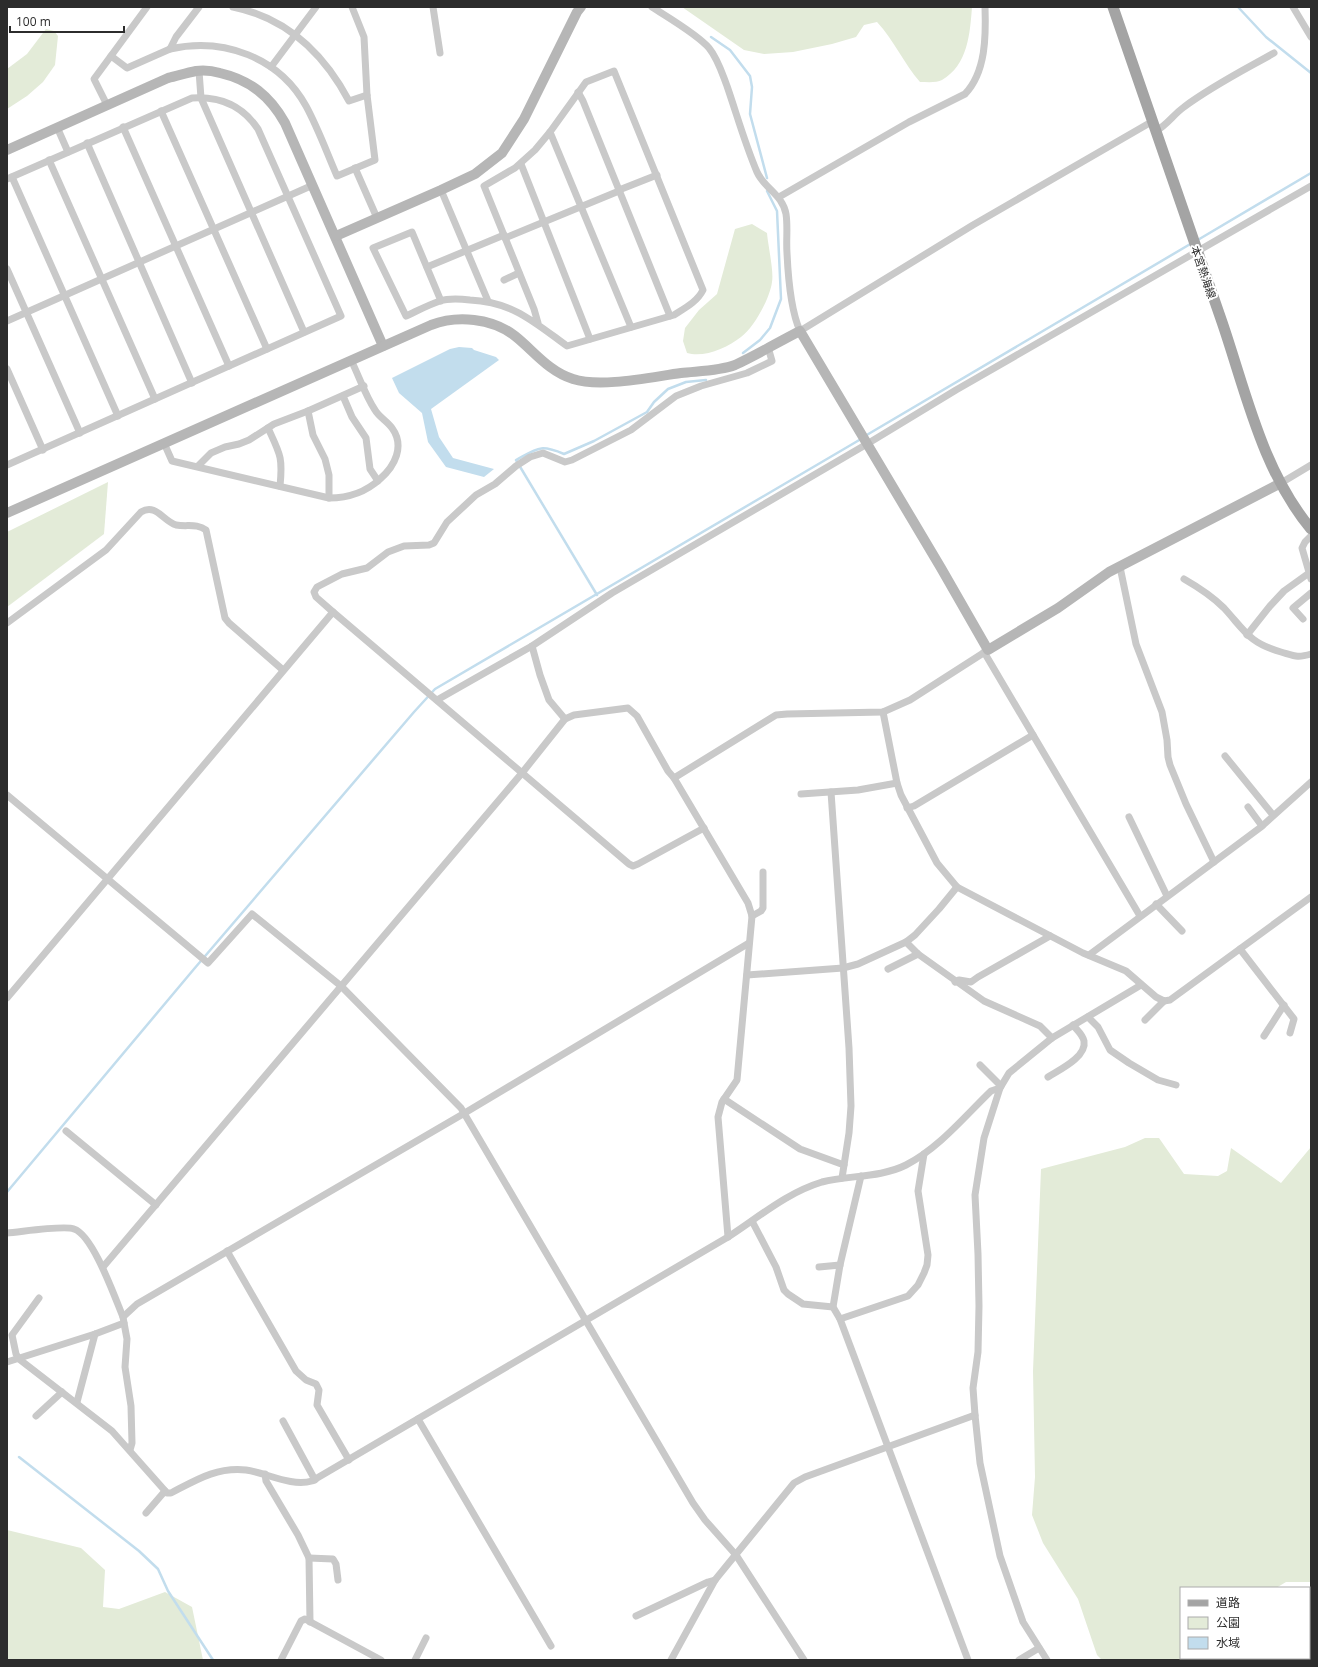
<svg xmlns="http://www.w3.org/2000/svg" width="1318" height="1667" viewBox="0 0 1318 1667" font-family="'Open Sans','Noto Sans JP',sans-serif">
  <rect width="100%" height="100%" fill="#fff"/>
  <g fill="#e3ebd8">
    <path d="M682,7h290c-2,26 -4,58 -30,73 -5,3 -15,2 -22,2 -16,-18 -26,-42 -43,-60l-13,3 -8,12 -24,7 -39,8 -29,2 -20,-4z"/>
    <polygon points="46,29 54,31 58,36 55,65 43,82 27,96 7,109 7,69 27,54"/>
    <path d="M752,224l15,9c1,12 7,39 5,49 -2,16 -18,46 -31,55 -14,11 -37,21 -54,16l-4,-12 2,-13 14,-18 18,-16 18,-65z"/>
    <polygon points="108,482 104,534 7,607 7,532"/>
    <polygon points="1145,1138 1159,1138 1184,1174 1218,1176 1227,1171 1231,1148 1281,1183 1311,1147 1311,1582 1286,1582 1276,1588 1181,1588 1181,1658 1248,1658 1248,1660 1102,1660 1097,1655 1078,1599 1043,1543 1032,1515 1035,1477 1033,1371 1041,1169 1125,1147"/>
    <polygon points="7,1530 81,1548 105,1570 103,1607 119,1609 165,1592 192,1607 203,1660 7,1660"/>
  </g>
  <polygon fill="#c2dded" points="459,347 472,348 474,350 496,357 499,360 431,409 439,437 453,458 494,469 484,477 446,467 428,442 422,413 399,393 392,378 450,349"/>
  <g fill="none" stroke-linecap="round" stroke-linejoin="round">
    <g stroke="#c2dded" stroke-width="2.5">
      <polyline points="1238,7 1266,37 1311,73"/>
      <polyline points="711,37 730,50 750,76 752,87 750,114 767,178"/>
      <polyline points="1196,241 1311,173"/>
      <polyline points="743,353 760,340 770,328 781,299 777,211 767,191"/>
      <polyline points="865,436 1192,243"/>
      <path d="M597,595l-81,-135c22,-12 24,-16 48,-6l30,-13 53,-29 7,-10 14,-13 18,-7 20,-2"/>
      <polyline points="7,1192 194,969 414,712 435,689 861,439"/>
      <polyline points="19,1457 139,1551 158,1569 168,1591 213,1660"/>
    </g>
    <g stroke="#c9c9c9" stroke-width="7">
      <path d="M233,7c54,11 91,47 116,94l18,-6"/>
      <polyline points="433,7 440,53"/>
      <path d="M652,7c15,10 45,27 57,41 9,11 13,25 18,38 10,29 18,58 30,86 7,16 26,23 29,42 2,13 0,26 1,39 1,22 4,58 13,78l173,-106 180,-104"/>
      <polyline points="1293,7 1311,37"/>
      <path d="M170,49c53,-12 109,8 136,57 12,22 21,47 31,70l38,-16 -8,-65 -3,-58 -12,-30"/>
      <polyline points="111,56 127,68 170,49 176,37 199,7"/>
      <polyline points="271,67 316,7"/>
      <polyline points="199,71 201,98 304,332"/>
      <polyline points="578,92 583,101 670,316"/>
      <polyline points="107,105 94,79 147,7"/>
      <polyline points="161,111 267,349"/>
      <polyline points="57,127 68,152"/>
      <polyline points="123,127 229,366"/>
      <path d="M1156,131c11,-6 18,-17 28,-24 28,-21 60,-37 90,-54"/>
      <polyline points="550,132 631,327"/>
      <polyline points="87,143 192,383"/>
      <polyline points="49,160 155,399"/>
      <polyline points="521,164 590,339"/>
      <polyline points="355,168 377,218"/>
      <polyline points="12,177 118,416"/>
      <path d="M7,179l185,-81c28,-2 50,7 66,31l83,187 -334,149"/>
      <polyline points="441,190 488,301"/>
      <polyline points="619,190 657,175"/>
      <path d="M779,197l130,-75 56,-28c21,-22 21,-58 20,-87"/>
      <polyline points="505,238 619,191"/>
      <polyline points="427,267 504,235"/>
      <polyline points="7,269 80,433"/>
      <polyline points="504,280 519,273"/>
      <path d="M441,301l-29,-69 -39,16 33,68c11,-5 22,-11 34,-15 9,-3 21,-2 30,-1 43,2 64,22 97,46l107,-31c11,-7 23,-13 29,-25l-89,-219 -28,11 -36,50 -15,18 -20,18 -31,18 50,123 4,14"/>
      <polyline points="7,321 313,185"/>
      <polyline points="7,369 43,450"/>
      <polyline points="343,396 352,417 366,438 370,469 378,481"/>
      <polyline points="308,411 313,435 325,459 329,475 329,498"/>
      <path d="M268,428c12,26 15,29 12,58"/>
      <path d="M164,443l8,18 157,37c20,0 37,-6 51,-19 15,-13 25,-33 12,-51 -5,-7 -13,-11 -17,-18 -10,-15 -16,-34 -24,-50"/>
      <polyline points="198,466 211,453 225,447 239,444 249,440 274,424 308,411 364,386"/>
      <polyline points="1281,483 1311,465"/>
      <polyline points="1311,536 1305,542 1302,548 1311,579"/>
      <polyline points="1120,567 1136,644 1162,712 1167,740 1168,757 1170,765 1186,804 1214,862"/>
      <path d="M1184,579c14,8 28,17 40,29 21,23 25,35 57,44 14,4 16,6 30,2"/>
      <polyline points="1303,619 1293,608 1311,593"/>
      <path d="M7,623l99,-73 35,-38c15,-9 22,9 35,13 11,2 21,-2 30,5l19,88 4,5 54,47"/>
      <polyline points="1247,635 1270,606 1284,591 1309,573"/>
      <polyline points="532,646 540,675 549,700 565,719"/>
      <polyline points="984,652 1140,916"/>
      <polyline points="437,700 532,646 612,593 867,444 956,390 1311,186"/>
      <polyline points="883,712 897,783 901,795 937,863 957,887 1083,953 1126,971 1156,997 1164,1001 1170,1000 1311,897"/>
      <polyline points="1225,756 1273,815"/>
      <polyline points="674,778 776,715 787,714 883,712 910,700 988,650"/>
      <polyline points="831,792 849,1048 851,1106 849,1133 842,1178"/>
      <polyline points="801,794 858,790 897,783"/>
      <polyline points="7,795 208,963 252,914 341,986 461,1108 693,1503 705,1520 736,1555 804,1660"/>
      <polyline points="1248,807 1262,826"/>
      <polyline points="907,808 914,806 1033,735"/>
      <polyline points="1129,817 1167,896"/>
      <polyline points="704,828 638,864 633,866 629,864 333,612 316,597 314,592 317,587 342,574 367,568 388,552 404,546 429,545 434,543 447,522 476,495 495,484 516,466 530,457 543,453 565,462 572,460 631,430 676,396 701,386 747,373 772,361 768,347"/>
      <polyline points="1156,904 1182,931"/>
      <polyline points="752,916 761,911 763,908 763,872"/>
      <polyline points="906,942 918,954 984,1001 1040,1026 1052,1038"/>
      <polyline points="1240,949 1294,1019 1290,1033"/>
      <polyline points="1089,955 1261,827 1311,782"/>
      <polyline points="888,969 918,954"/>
      <polyline points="747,975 843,968 858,964 906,942 915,935 939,909 957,887"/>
      <polyline points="955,982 959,980 971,982 978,977 1050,936"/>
      <polyline points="7,998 333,612"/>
      <polyline points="1088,1017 1098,1027 1110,1050 1129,1063 1158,1080 1176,1085"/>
      <polyline points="1145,1020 1164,1001"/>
      <polyline points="1264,1036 1284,1005"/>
      <polyline points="980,1065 1001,1086"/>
      <path d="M1048,1077c11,-7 39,-20 36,-36 -1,-6 -7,-11 -11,-16"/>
      <polyline points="1000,1088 984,1138 975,1195 978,1254 979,1306 978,1352 973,1388 975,1415 980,1463 1000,1556 1023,1622 1047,1660"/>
      <polyline points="724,1099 800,1149 844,1165"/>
      <polyline points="66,1131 156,1205"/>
      <polyline points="861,1176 840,1265 833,1307 840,1319 968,1660"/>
      <polyline points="752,1221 776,1267 784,1290 788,1294 803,1304 833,1307"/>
      <path d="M7,1233c14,-1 57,-8 67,-4 19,6 41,69 49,88"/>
      <polyline points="227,1251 296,1371 306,1380 316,1384 319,1390 317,1405 349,1460"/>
      <polyline points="103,1267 522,773 565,719 574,715 628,708 637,716 668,771 674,778 748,903 752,916 737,1080 722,1102 718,1117 728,1237"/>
      <polyline points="819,1267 840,1265"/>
      <path d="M39,1298l-27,37 4,19 3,5 93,72 55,62h4c25,-13 45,-26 75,-23 21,3 45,17 66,11l416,-244c31,-20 58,-44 94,-55 27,-7 58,-4 84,-17 33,-17 58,-48 85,-74l9,-3 9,-15 43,-35 89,-53"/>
      <polyline points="840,1319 908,1296 918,1285 924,1273 927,1265 928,1255 918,1191 924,1154"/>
      <polyline points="124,1323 127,1339 125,1367 131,1406 132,1443 130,1450"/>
      <polyline points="7,1362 95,1334 124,1323 123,1317 137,1304 463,1114 749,943"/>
      <polyline points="77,1402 95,1334"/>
      <polyline points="36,1416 62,1392"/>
      <polyline points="418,1419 551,1646"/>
      <polyline points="283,1421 315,1480"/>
      <polyline points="265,1474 266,1481 298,1535 309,1558 310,1622"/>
      <polyline points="146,1513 165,1491"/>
      <polyline points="309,1558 333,1559 336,1564 338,1580"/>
      <polyline points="636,1616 708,1582 715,1580"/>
      <polyline points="281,1660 301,1621 305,1619 381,1660"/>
      <polyline points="415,1660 426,1638"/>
      <polyline points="671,1660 715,1580 794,1483 805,1477 975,1415"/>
      <polyline points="1019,1660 1039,1648"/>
    </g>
    <g stroke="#b6b6b6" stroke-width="10">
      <path d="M7,150l161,-72c9,-2 18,-5 28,-7 8,-1 17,0 24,2 30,7 50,23 65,50l98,223"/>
      <polyline points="336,236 441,190 475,174 502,153 524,119 577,12 581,7"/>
      <path d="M7,513l424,-188c26,-10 61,-7 84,11 19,15 33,35 58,43 28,9 78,-2 108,-6 17,-2 38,-2 54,-8 22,-10 43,-23 65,-34l141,237 47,82 70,-42 51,-36 172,-89"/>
    </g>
    <path stroke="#a4a4a4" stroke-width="11" d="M1113,7c36,105 72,210 109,315 24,70 40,148 89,207"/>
  </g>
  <g text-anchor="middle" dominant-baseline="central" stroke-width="4" stroke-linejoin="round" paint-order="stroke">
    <g font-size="11" fill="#2c2c2c" stroke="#fff">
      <text transform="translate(1204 272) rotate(71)">本宮熱海線</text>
    </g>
  </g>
  <rect width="1318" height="1667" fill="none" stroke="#2c2c2c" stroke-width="16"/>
  <rect x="1180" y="1587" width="130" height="72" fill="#ffffff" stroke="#ababab"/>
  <rect x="1188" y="1600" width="20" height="6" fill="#a4a4a4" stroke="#ababab"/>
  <text x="1216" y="1607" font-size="12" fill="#2c2c2c">道路</text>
  <rect x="1188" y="1617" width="20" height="12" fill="#e3ebd8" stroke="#ababab"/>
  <text x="1216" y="1627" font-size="12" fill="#2c2c2c">公園</text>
  <rect x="1188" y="1637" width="20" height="12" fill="#c2dded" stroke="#ababab"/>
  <text x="1216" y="1647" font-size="12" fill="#2c2c2c">水域</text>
  <path d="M10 26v6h114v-6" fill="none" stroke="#2c2c2c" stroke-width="2"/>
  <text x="16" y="26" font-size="12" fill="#2c2c2c" stroke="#ffffff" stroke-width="3" paint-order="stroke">100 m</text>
</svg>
